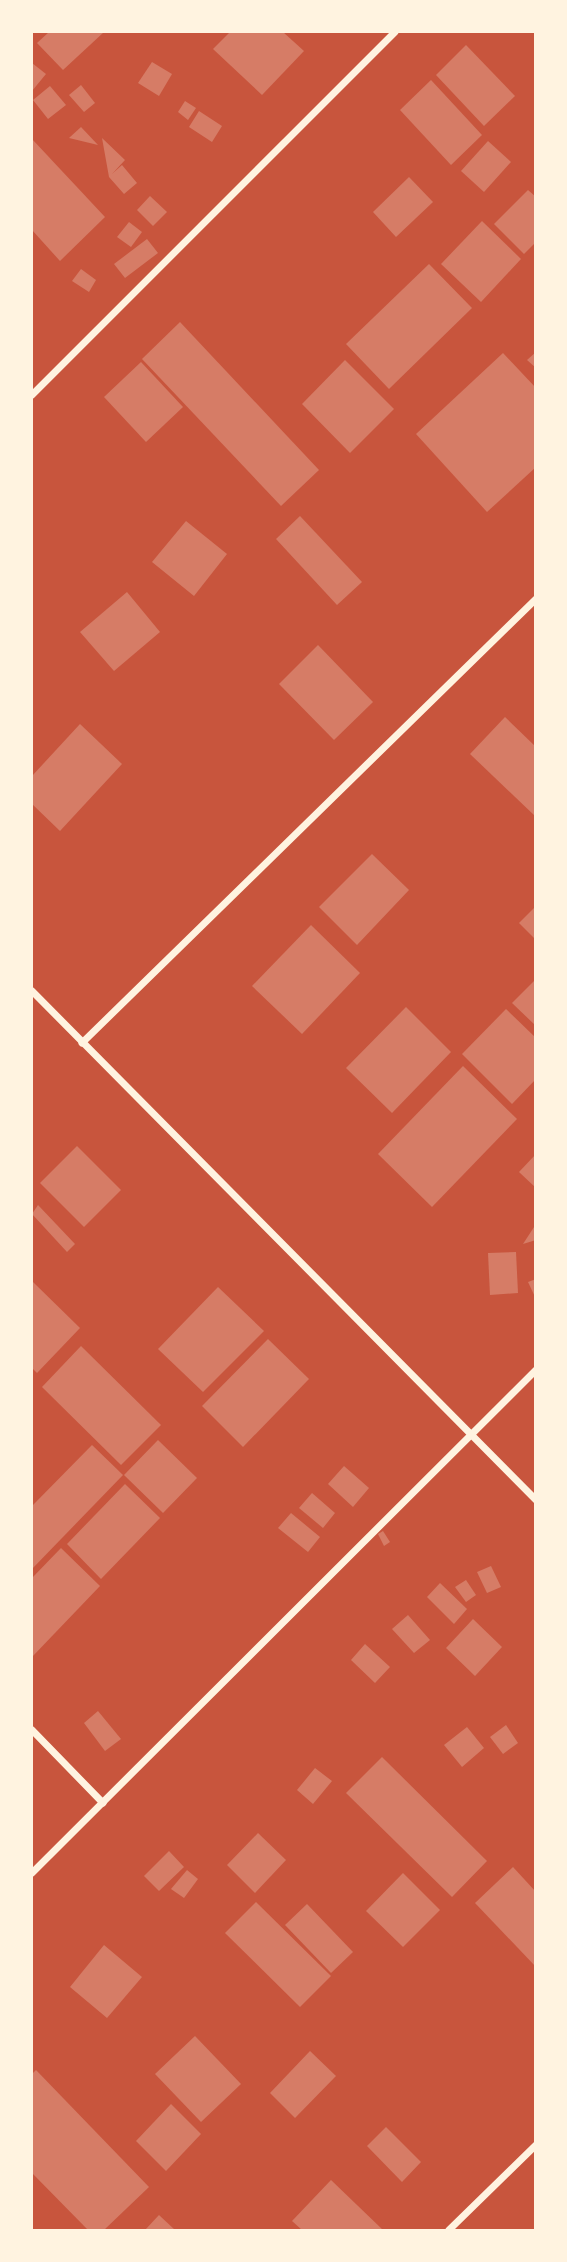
<svg xmlns="http://www.w3.org/2000/svg" width="567" height="2262" viewBox="0 0 567 2262" font-family="'Fira Sans',sans-serif">
  <rect width="100%" height="100%" fill="#c8553d"/>
  <g fill="#d67c66">
    <polygon points="49,32 104,32 63,70 37,43"/>
    <polygon points="230,32 283,32 304,51 262,95 213,49"/>
    <polygon points="466,45 515,96 484,126 436,75"/>
    <polygon points="152,62 172,74 159,96 138,83"/>
    <polygon points="32,63 46,74 32,91"/>
    <polygon points="431,80 482,135 451,165 400,110"/>
    <polygon points="81,85 95,103 84,112 69,95"/>
    <polygon points="50,86 66,105 48,119 33,100"/>
    <polygon points="185,101 196,108 188,120 178,112"/>
    <polygon points="199,111 222,126 212,142 189,127"/>
    <polygon points="81,127 98,145 69,138"/>
    <polygon points="102,138 125,160 112,174 122,165 137,183 124,194 109,177"/>
    <polygon points="32,139 105,217 60,261 32,230"/>
    <polygon points="488,141 511,162 484,192 461,171"/>
    <polygon points="409,177 433,202 396,237 373,212"/>
    <polygon points="528,190 536,197 536,242 524,254 494,224"/>
    <polygon points="150,196 167,212 153,226 137,210"/>
    <polygon points="482,221 521,259 481,302 441,264"/>
    <polygon points="129,222 142,232 131,247 117,237"/>
    <polygon points="147,239 158,253 125,278 114,264"/>
    <polygon points="429,264 472,308 389,389 346,344"/>
    <polygon points="81,269 96,280 89,292 72,281"/>
    <polygon points="180,322 319,470 281,506 142,359"/>
    <polygon points="536,352 536,368 527,360"/>
    <polygon points="503,353 536,388 536,467 487,512 416,434"/>
    <polygon points="345,360 394,409 350,453 302,404"/>
    <polygon points="141,362 183,407 146,442 104,397"/>
    <polygon points="300,516 362,582 337,605 276,539"/>
    <polygon points="186,521 227,554 194,596 152,562"/>
    <polygon points="127,592 160,632 114,671 80,632"/>
    <polygon points="318,645 373,702 334,740 279,684"/>
    <polygon points="505,717 536,747 536,817 470,754"/>
    <polygon points="80,724 122,764 60,831 32,804 32,776"/>
    <polygon points="372,854 409,890 357,945 319,907"/>
    <polygon points="536,906 536,940 519,923"/>
    <polygon points="311,925 360,973 302,1034 252,986"/>
    <polygon points="536,979 536,1026 512,1003"/>
    <polygon points="406,1007 451,1052 392,1113 346,1068"/>
    <polygon points="506,1009 536,1038 536,1079 512,1104 462,1054"/>
    <polygon points="463,1066 517,1119 432,1207 378,1154"/>
    <polygon points="77,1146 121,1190 84,1227 40,1183"/>
    <polygon points="536,1154 536,1188 519,1172"/>
    <polygon points="38,1205 75,1244 67,1252 32,1214"/>
    <polygon points="536,1224 536,1240 523,1244"/>
    <polygon points="516,1252 518,1293 490,1295 488,1253"/>
    <polygon points="536,1279 536,1299 528,1282"/>
    <polygon points="32,1281 80,1328 37,1373 32,1368"/>
    <polygon points="218,1287 264,1331 203,1392 158,1349"/>
    <polygon points="268,1339 309,1379 243,1447 202,1406"/>
    <polygon points="81,1346 161,1425 121,1465 42,1387"/>
    <polygon points="158,1440 197,1478 163,1513 124,1475"/>
    <polygon points="92,1445 123,1475 32,1569 32,1506"/>
    <polygon points="344,1466 369,1488 353,1507 328,1484"/>
    <polygon points="125,1484 160,1518 101,1579 67,1544"/>
    <polygon points="312,1493 335,1513 323,1528 299,1508"/>
    <polygon points="291,1513 320,1537 308,1552 278,1528"/>
    <polygon points="383,1531 390,1542 384,1546 378,1534"/>
    <polygon points="61,1548 100,1586 32,1657 32,1578"/>
    <polygon points="491,1566 501,1587 487,1593 477,1572"/>
    <polygon points="466,1580 476,1595 466,1602 455,1587"/>
    <polygon points="440,1583 467,1609 454,1624 427,1597"/>
    <polygon points="408,1615 430,1640 414,1653 392,1629"/>
    <polygon points="473,1619 502,1647 475,1676 446,1648"/>
    <polygon points="365,1644 390,1667 375,1683 351,1660"/>
    <polygon points="98,1711 121,1739 105,1751 84,1723"/>
    <polygon points="506,1725 518,1743 503,1754 490,1737"/>
    <polygon points="467,1727 484,1748 462,1767 444,1745"/>
    <polygon points="382,1757 487,1861 452,1897 346,1793"/>
    <polygon points="315,1768 332,1781 313,1804 297,1790"/>
    <polygon points="258,1833 286,1860 255,1893 227,1865"/>
    <polygon points="169,1851 184,1867 159,1891 144,1876"/>
    <polygon points="513,1867 536,1892 536,1967 475,1903"/>
    <polygon points="187,1870 198,1879 184,1898 171,1889"/>
    <polygon points="403,1873 440,1910 403,1947 366,1911"/>
    <polygon points="256,1902 331,1976 300,2007 225,1933"/>
    <polygon points="307,1904 353,1952 331,1973 285,1925"/>
    <polygon points="104,1945 142,1977 107,2018 70,1987"/>
    <polygon points="195,2036 241,2084 201,2122 155,2074"/>
    <polygon points="310,2051 336,2076 295,2118 270,2093"/>
    <polygon points="36,2070 149,2187 104,2230 88,2230 32,2173 32,2074"/>
    <polygon points="171,2104 201,2134 166,2171 136,2141"/>
    <polygon points="386,2127 421,2162 402,2182 367,2146"/>
    <polygon points="331,2180 383,2230 302,2230 292,2221"/>
    <polygon points="159,2215 175,2230 145,2230"/>
  </g>
  <g fill="none" stroke-linecap="round" stroke-linejoin="round">
    <g stroke="#fff3e0" stroke-width="7">
      <polyline points="32,395 395,32"/>
      <polyline points="32,991 536,1500"/>
      <polyline points="82,1043 536,599"/>
      <polyline points="32,1730 103,1803"/>
      <polyline points="32,1873 536,1370"/>
      <polyline points="449,2230 536,2145"/>
    </g>
  </g>
  <rect width="567" height="2262" fill="none" stroke="#fff3e0" stroke-width="66"/>
</svg>
